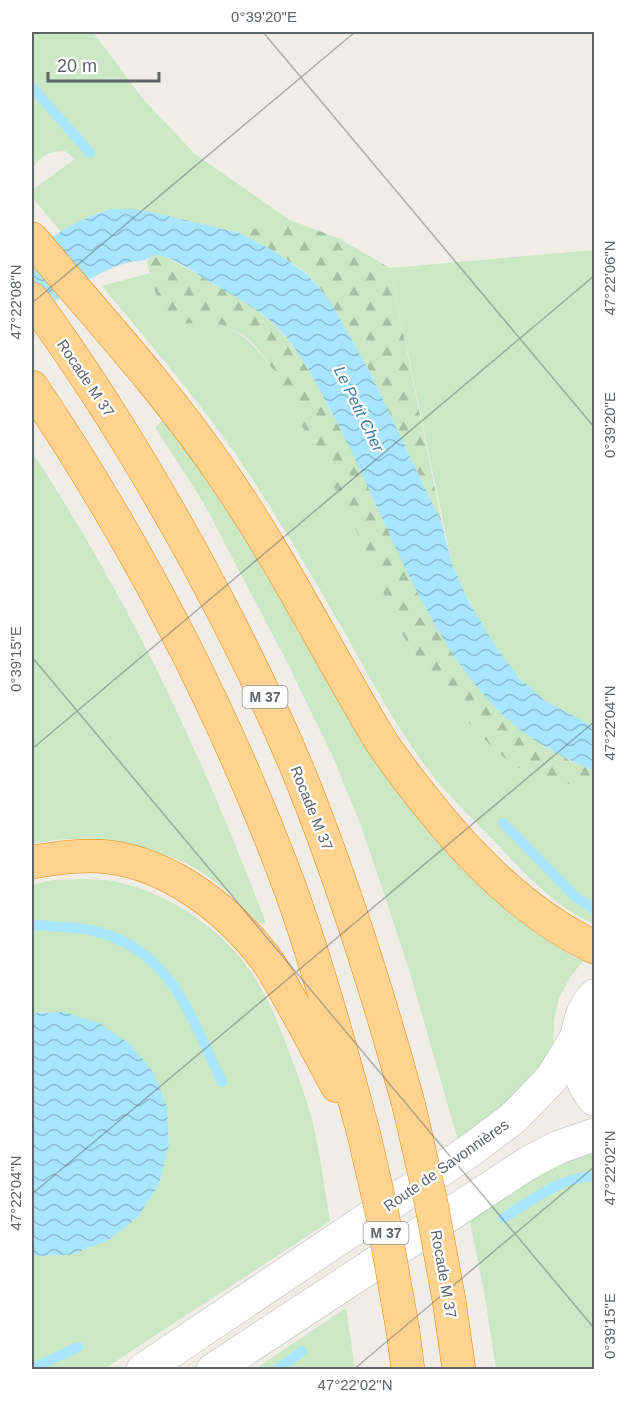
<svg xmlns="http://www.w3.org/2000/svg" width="626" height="1401" viewBox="0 0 626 1401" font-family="Helvetica,sans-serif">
  <defs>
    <pattern id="forest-firs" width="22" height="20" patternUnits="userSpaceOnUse" patternTransform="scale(1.5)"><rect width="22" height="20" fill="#c9e8c3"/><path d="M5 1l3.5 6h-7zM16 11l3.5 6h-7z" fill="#a6c0a2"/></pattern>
    <pattern id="water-waves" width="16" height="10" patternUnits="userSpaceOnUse" patternTransform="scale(1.5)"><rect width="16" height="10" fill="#a8e5ff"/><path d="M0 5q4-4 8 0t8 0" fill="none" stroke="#8cbdd2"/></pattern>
  </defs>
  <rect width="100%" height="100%" fill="#f0ede7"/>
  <g fill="#c9e8c3">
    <path d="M32,32h61l50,67 52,55 95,66 -50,13 -76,-18 -53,-6 -17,5 -33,18 -29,-35v-7l43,-31 -10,-8c-18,1 -23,4 -33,18z"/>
    <path d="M594,250v477c-16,-8 -33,-16 -49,-27 -44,-29 -72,-89 -93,-136l-62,-296z"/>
    <path d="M150,273l10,31 16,18c11,1 21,0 32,1 31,1 49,26 66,48l93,181 20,50 20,41 43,60 48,50 77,32 19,3v136c-36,-15 -67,-48 -94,-77 -24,-25 -50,-49 -71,-76 -32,-43 -57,-89 -83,-136 -29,-51 -59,-102 -91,-152 -45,-70 -100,-133 -153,-197z"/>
    <path d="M163,420l27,34 260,398c41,45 79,82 133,109l-12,15 -12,22 -5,22 -1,26 -9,20 -31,37 -55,38 -47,-165 -27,-82 -23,-68 -28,-69 -47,-97 -83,-158 -48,-75z"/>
    <path d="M32,452c99,150 170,303 234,471l-4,1c-11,-6 -24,-25 -36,-34 -15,-11 -30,-23 -47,-30 -46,-20 -98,-27 -147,-16z"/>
    <path d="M85,879c10,1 22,0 32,3 56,12 112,52 141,101 13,22 23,47 32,71 9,25 19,51 25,78 6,29 10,60 15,89l-226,148h-72v-113l38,-1 37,-14 31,-24 21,-33 10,-38 -2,-39 -104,-95 -31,1v-128l21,-5z"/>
    <polygon points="594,1152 594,1369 496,1369 484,1291 469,1217 555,1165"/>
    <polygon points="346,1308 355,1369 255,1369"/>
  </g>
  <g fill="url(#forest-firs)">
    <polygon points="290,220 338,238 390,268 442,524 371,374 328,298 307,273 277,253 240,233"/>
    <path d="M152,255h9l36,19 56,33 23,19 22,27 19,32 39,74 69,148 32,53 38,46 75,55 24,10v17l-48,-8 -27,-12 -21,-15 -48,-50 -43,-60 -20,-41 -20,-50 -93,-181c-10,-13 -20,-30 -34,-38 -9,-5 -21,-10 -31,-10 -11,-1 -23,2 -33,-1 -17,-6 -25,-45 -29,-61z"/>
  </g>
  <g fill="url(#water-waves)">
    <path d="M111,209h23l30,6 76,18 37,20 30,21 21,24 43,76 71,150 10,40 17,38 25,42 25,34 25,22 50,27v44c-24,-10 -49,-23 -71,-39 -92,-70 -135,-214 -188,-313 -17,-32 -33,-66 -58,-92 -19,-19 -45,-32 -68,-46 -14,-8 -40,-27 -56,-26 -8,8 -17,5 -27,8 -34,10 -65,35 -94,54v-67c25,-16 49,-33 79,-41z"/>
    <polygon points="63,1012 99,1023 130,1044 154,1073 167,1107 169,1145 159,1184 138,1217 107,1241 70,1255 32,1256 32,1013"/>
  </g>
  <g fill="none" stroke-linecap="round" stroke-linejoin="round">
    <g stroke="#a8e5ff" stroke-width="10">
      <polyline points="32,87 90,153"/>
      <polyline points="503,823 577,898 594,909"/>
      <path d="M32,926l7,-1c18,2 37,2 55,6 78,18 97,87 128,151"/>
      <path d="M503,1218c28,-17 58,-41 91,-42"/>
      <polyline points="32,1367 38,1366 78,1347"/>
      <polyline points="277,1370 302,1351"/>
    </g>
    <g stroke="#b3b7bb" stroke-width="34">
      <g id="secondary">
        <path d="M594,996c-23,27 -23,75 0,103"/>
        <polyline points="143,1370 472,1149 512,1119 530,1101 551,1079 577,1037"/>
        <polyline points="213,1370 528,1163 559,1147 594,1135"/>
      </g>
    </g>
    <g stroke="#f78700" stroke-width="34">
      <g id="highway">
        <path d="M32,239c63,75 131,148 187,230 61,87 108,183 163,274 55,78 125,163 212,204"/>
        <path d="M32,299c59,80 111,165 159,252 41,75 80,153 112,232 42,106 76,213 106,323"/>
        <path d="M32,387c105,156 192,324 258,501 29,81 52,164 74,247"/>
        <path d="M32,862c25,-4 51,-8 77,-5 62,8 120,53 157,102 11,16 20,33 30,51 14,25 27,50 41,76"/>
        <polyline points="449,1300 459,1370"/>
        <polyline points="403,1331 408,1370"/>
      </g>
    </g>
    <use href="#secondary" stroke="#fff" stroke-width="33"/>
    <use href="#highway" stroke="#fed390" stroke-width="33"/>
    <g stroke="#f78700" stroke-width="34" stroke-linecap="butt">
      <g id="highway-bridge">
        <polyline points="409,1106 431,1202 449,1300"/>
        <polyline points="364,1135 382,1213 403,1331"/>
      </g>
    </g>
    <use href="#highway-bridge" stroke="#fed390" stroke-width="33"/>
  </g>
  <path fill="none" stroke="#5e6367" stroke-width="1.5" stroke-opacity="0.45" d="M263,32l331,395M32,303l323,-271M32,657l562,671M32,749l562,-473M32,1194l562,-472M353,1370l241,-203"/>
  <g text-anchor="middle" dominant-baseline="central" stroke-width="4.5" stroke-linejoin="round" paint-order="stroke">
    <g fill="#fff" stroke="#8e9295" stroke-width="1.5">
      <rect x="242.5" y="686" width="45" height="22" rx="4.5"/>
      <rect x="363.5" y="1222" width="45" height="22" rx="4.5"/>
    </g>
    <g font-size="14" font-weight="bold" fill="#5e6367">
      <text x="265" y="697">M 37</text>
      <text x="386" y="1233">M 37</text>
    </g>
    <g font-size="15" fill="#5e6367" stroke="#fff">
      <text transform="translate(86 378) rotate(56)">Rocade M 37</text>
      <text transform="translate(312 808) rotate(68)">Rocade M 37</text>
      <text transform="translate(446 1165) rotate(-35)">Route de Savonnières</text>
      <text transform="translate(444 1274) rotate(80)">Rocade M 37</text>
    </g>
    <g font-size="16" font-style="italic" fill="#3d7ca2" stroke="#fff">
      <text transform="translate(359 409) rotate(64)">Le Petit Cher</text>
    </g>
  </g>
  <rect width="626" height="1401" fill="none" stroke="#ffffff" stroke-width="66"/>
  <path d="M48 72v9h111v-9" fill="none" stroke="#5e6367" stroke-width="3"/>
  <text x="57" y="72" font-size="18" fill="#5e6367" stroke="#ffffff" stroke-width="4.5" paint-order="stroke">20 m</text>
  <rect x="33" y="33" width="560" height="1335" fill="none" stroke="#5e6367" stroke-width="2"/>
  <g font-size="15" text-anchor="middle" fill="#5e6367">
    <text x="264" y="22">0°39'20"E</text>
    <text transform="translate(610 278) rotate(-90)" y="5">47°22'06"N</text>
    <text transform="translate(16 302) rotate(-90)" y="5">47°22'08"N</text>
    <text transform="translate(610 425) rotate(-90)" y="5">0°39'20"E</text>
    <text transform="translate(16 659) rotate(-90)" y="5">0°39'15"E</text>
    <text transform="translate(610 723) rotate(-90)" y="5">47°22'04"N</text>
    <text transform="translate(610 1168) rotate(-90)" y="5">47°22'02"N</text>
    <text transform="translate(16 1193) rotate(-90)" y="5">47°22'04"N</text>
    <text transform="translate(610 1326) rotate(-90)" y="5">0°39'15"E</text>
    <text x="355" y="1390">47°22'02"N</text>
  </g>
</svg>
